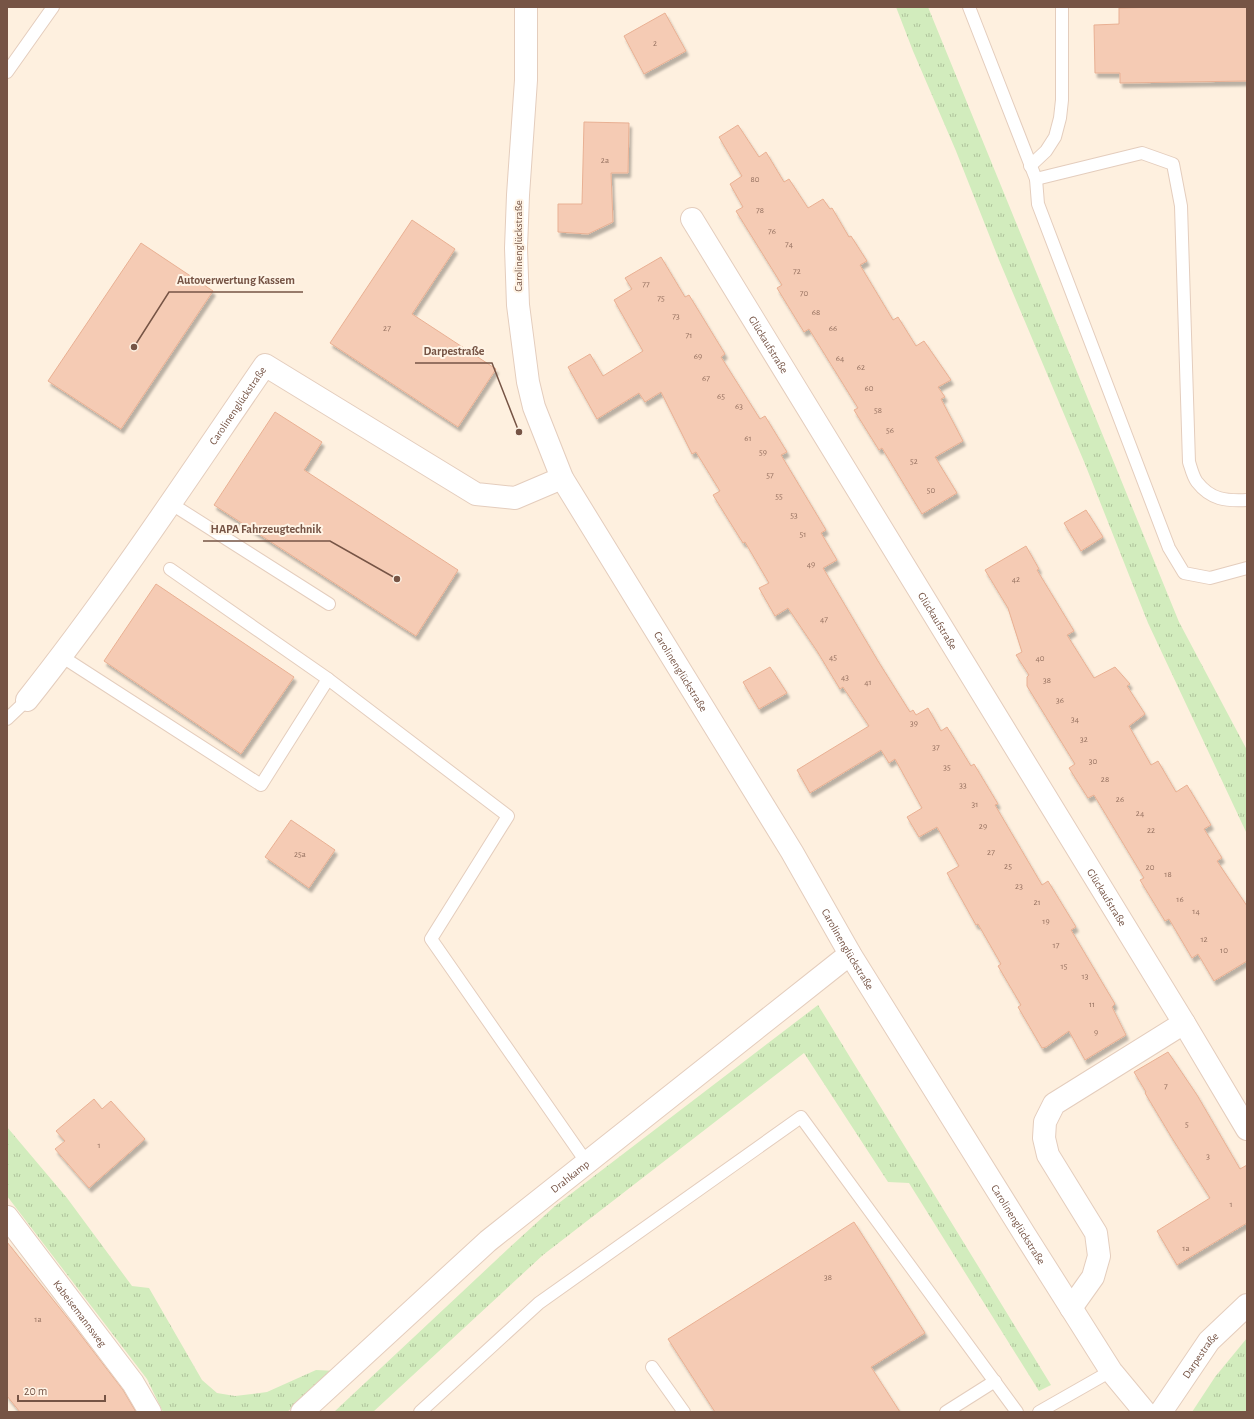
<svg xmlns="http://www.w3.org/2000/svg" width="1254" height="1419" viewBox="0 0 1254 1419" font-family="'Alegreya Sans',sans-serif">
  <defs>
    <pattern id="grass-tufts" width="24" height="20" patternUnits="userSpaceOnUse"><rect width="24" height="20" fill="#d2ecbd"/><path d="M3 7l-1-3M5 7V3M7 7l1-3M15 17l-1-3M17 17v-4M19 17l1-3" fill="none" stroke="#afc29b"/></pattern>
    <filter id="shadow"><feDropShadow dx="2.5" dy="4.5" stdDeviation="1" flood-color="#0004"/></filter>
  </defs>
  <rect width="100%" height="100%" fill="#fef0df"/>
  <g fill="url(#grass-tufts)">
    <polygon points="896,7 928,7 1179,622 1247,750 1247,834 1148,623 1085,464 999,260 956,151 913,51"/>
    <polygon points="818,1005 1051,1385 1039,1391 909,1183 888,1182 804,1053 543,1255 373,1412 334,1412 509,1248 555,1206"/>
    <polygon points="7,1127 67,1198 132,1286 149,1288 202,1380 217,1393 235,1396 267,1392 316,1370 336,1371 287,1412 163,1412 147,1379 7,1196"/>
    <polygon points="1247,1338 1247,1412 1192,1412 1215,1377"/>
  </g>
  <g fill="#f5cbb4" stroke="#e9b093" filter="url(#shadow)">
    <polygon points="1162,7 1247,7 1247,81 1120,83 1120,73 1095,73 1094,25 1119,24 1119,8"/>
    <polygon points="665,13 686,51 644,74 624,36"/>
    <polygon points="584,122 629,123 628,173 611,173 613,222 588,234 558,232 558,204 582,204"/>
    <polygon points="738,125 759,157 766,152 784,182 789,179 808,208 823,199 830,209 832,208 849,237 851,236 867,261 860,265 893,320 898,317 916,346 924,341 951,380 938,387 945,397 941,399 963,441 935,457 957,493 922,514 882,448 879,450 854,410 858,408 809,329 804,332 777,288 782,285 736,211 743,207 730,184 742,176 719,137"/>
    <polygon points="412,220 455,249 412,314 496,369 458,427 330,343"/>
    <polygon points="141,243 213,291 121,429 48,381"/>
    <polygon points="661,257 685,297 689,295 725,354 721,357 760,419 765,416 787,452 781,455 826,530 821,533 837,560 823,568 878,661 910,712 913,710 916,715 928,708 941,731 947,727 971,766 974,764 998,804 995,805 1042,885 1048,881 1076,927 1071,930 1115,1004 1112,1007 1126,1035 1085,1060 1069,1031 1046,1047 1042,1048 1018,1007 1021,1005 998,966 1001,964 978,924 976,925 947,873 959,866 937,827 919,837 907,817 922,808 895,759 889,763 881,750 810,793 797,770 869,726 843,687 840,689 817,651 788,608 775,616 759,588 769,583 745,542 743,543 713,495 720,491 696,452 692,454 661,392 645,402 639,393 597,419 568,367 590,354 603,376 643,351 614,300 632,289 625,278"/>
    <polygon points="275,412 322,442 304,470 458,570 416,636 214,505"/>
    <polygon points="1086,510 1103,537 1081,551 1064,523"/>
    <polygon points="1026,546 1039,569 1037,570 1074,631 1067,635 1094,678 1115,667 1130,684 1127,686 1145,714 1129,726 1151,765 1158,761 1176,792 1187,785 1211,825 1204,829 1222,858 1217,861 1247,906 1247,961 1214,981 1198,954 1192,958 1169,919 1165,921 1140,880 1144,878 1094,795 1088,798 1069,768 1075,764 1027,686 1027,677 1029,675 1016,655 1022,652 1008,608 985,570"/>
    <polygon points="156,584 294,677 241,754 104,661"/>
    <polygon points="770,667 787,693 759,709 743,682"/>
    <polygon points="291,820 335,850 309,888 265,857"/>
    <polygon points="1168,1052 1197,1095 1240,1169 1247,1165 1247,1223 1177,1265 1157,1231 1210,1198 1172,1138 1145,1093 1146,1092 1134,1072"/>
    <polygon points="94,1099 102,1109 111,1101 145,1139 89,1188 55,1149 65,1141 56,1131"/>
    <polygon points="854,1222 925,1333 871,1367 900,1412 715,1412 668,1339"/>
    <polygon points="7,1242 70,1321 123,1390 136,1412 20,1412 7,1396"/>
  </g>
  <g fill="none" stroke-linecap="round" stroke-linejoin="round">
    <g stroke="#e4cdbd" stroke-width="14">
      <g id="service">
        <polyline points="969,7 1036,179 1038,204 1169,548 1184,573 1210,578 1247,568"/>
        <polyline points="7,72 53,7"/>
        <polyline points="1030,166 1046,151 1055,137 1060,118 1062,100 1062,7"/>
        <path d="M1036,179l106,-26 31,11 8,42 8,256c2,6 4,15 8,20 14,18 29,19 50,18"/>
        <polyline points="170,503 329,604"/>
        <polyline points="170,569 328,679"/>
        <polyline points="61,656 261,785 328,679 508,816 431,939 587,1163"/>
        <polyline points="7,719 27,700"/>
        <polyline points="652,1367 684,1412"/>
        <polyline points="420,1412 539,1303 801,1117 1017,1412"/>
        <polyline points="946,1412 995,1381"/>
        <polyline points="1039,1412 1111,1371"/>
      </g>
    </g>
    <g stroke="#e4cdbd" stroke-width="24">
      <g id="minor">
        <path id="s1" d="M526,7v73l-8,115 -2,53 2,57 10,77 6,25 28,71 230,374 58,102 175,281 86,136 34,41"/>
        <path id="s2" d="M692,219l492,804 63,106"/>
        <path id="s3" d="M27,700c85,-107 161,-223 238,-335l211,129 39,4 47,-20"/>
        <path id="s4" d="M7,1217l126,166 17,29"/>
        <polyline points="1071,1308 1093,1277 1099,1256 1096,1233 1048,1155 1044,1138 1045,1122 1054,1104 1184,1023"/>
        <path id="s5" d="M302,1412l186,-171 362,-287"/>
        <path id="s6" d="M1161,1412l48,-71 38,-36"/>
      </g>
    </g>
    <use href="#service" stroke="#fff" stroke-width="12"/>
    <use href="#minor" stroke="#fff" stroke-width="22"/>
  </g>
  <g text-anchor="middle" dominant-baseline="central" stroke-width="4" stroke-linejoin="round" paint-order="stroke">
    <g font-size="9" fill="#967261">
      <text x="655" y="43">2</text>
      <text x="605" y="160">2a</text>
      <text x="755" y="179">80</text>
      <text x="760" y="210">78</text>
      <text x="772" y="231">76</text>
      <text x="789" y="244">74</text>
      <text x="797" y="271">72</text>
      <text x="646" y="284">77</text>
      <text x="804" y="293">70</text>
      <text x="661" y="298">75</text>
      <text x="816" y="312">68</text>
      <text x="676" y="316">73</text>
      <text x="387" y="328">27</text>
      <text x="833" y="328">66</text>
      <text x="689" y="335">71</text>
      <text x="698" y="356">69</text>
      <text x="840" y="358">64</text>
      <text x="861" y="367">62</text>
      <text x="706" y="378">67</text>
      <text x="869" y="388">60</text>
      <text x="721" y="396">65</text>
      <text x="739" y="406">63</text>
      <text x="878" y="410">58</text>
      <text x="890" y="430">56</text>
      <text x="748" y="438">61</text>
      <text x="763" y="452">59</text>
      <text x="914" y="461">52</text>
      <text x="770" y="475">57</text>
      <text x="931" y="490">50</text>
      <text x="779" y="496">55</text>
      <text x="794" y="515">53</text>
      <text x="803" y="534">51</text>
      <text x="811" y="564">49</text>
      <text x="1016" y="579">42</text>
      <text x="824" y="619">47</text>
      <text x="833" y="657">45</text>
      <text x="1040" y="658">40</text>
      <text x="845" y="677">43</text>
      <text x="1047" y="680">38</text>
      <text x="868" y="682">41</text>
      <text x="1060" y="700">36</text>
      <text x="1075" y="719">34</text>
      <text x="914" y="723">39</text>
      <text x="1084" y="739">32</text>
      <text x="936" y="747">37</text>
      <text x="1093" y="761">30</text>
      <text x="947" y="767">35</text>
      <text x="1105" y="779">28</text>
      <text x="963" y="785">33</text>
      <text x="1120" y="799">26</text>
      <text x="975" y="804">31</text>
      <text x="1140" y="813">24</text>
      <text x="983" y="826">29</text>
      <text x="1151" y="830">22</text>
      <text x="991" y="852">27</text>
      <text x="300" y="854">25a</text>
      <text x="1008" y="866">25</text>
      <text x="1150" y="867">20</text>
      <text x="1168" y="874">18</text>
      <text x="1019" y="886">23</text>
      <text x="1180" y="899">16</text>
      <text x="1037" y="902">21</text>
      <text x="1196" y="911">14</text>
      <text x="1046" y="921">19</text>
      <text x="1204" y="939">12</text>
      <text x="1056" y="945">17</text>
      <text x="1224" y="950">10</text>
      <text x="1064" y="966">15</text>
      <text x="1085" y="976">13</text>
      <text x="1092" y="1004">11</text>
      <text x="1096" y="1032">9</text>
      <text x="1166" y="1086">7</text>
      <text x="1187" y="1124">5</text>
      <text x="99" y="1145">1</text>
      <text x="1208" y="1156">3</text>
      <text x="1231" y="1204">1</text>
      <text x="1186" y="1248">1a</text>
      <text x="828" y="1277">38</text>
      <text x="38" y="1319">1a</text>
    </g>
    <g font-size="11" fill="#765445" stroke="#fff4e6">
      <text transform="translate(518 246) rotate(-90)">Carolinenglückstraße</text>
      <text stroke="none"><textPath href="#s2" startOffset="147">Glückaufstraße</textPath></text>
      <text stroke="none"><textPath href="#s3" startOffset="362">Carolinenglückstraße</textPath></text>
      <text stroke="none"><textPath href="#s2" startOffset="471">Glückaufstraße</textPath></text>
      <text stroke="none"><textPath href="#s1" startOffset="705">Carolinenglückstraße</textPath></text>
      <text stroke="none"><textPath href="#s2" startOffset="795">Glückaufstraße</textPath></text>
      <text stroke="none"><textPath href="#s1" startOffset="1029">Carolinenglückstraße</textPath></text>
      <text stroke="none"><textPath href="#s5" startOffset="357">Drahkamp</textPath></text>
      <text stroke="none"><textPath href="#s1" startOffset="1353">Carolinenglückstraße</textPath></text>
      <text stroke="none"><textPath href="#s4" startOffset="121">Kabeisemannsweg</textPath></text>
      <text stroke="none"><textPath href="#s6" startOffset="69">Darpestraße</textPath></text>
    </g>
  </g>
  <path fill="none" stroke="#765445" stroke-width="1.5" d="M134 347L169 292H303M519 432L492 363H415M397 579L330 541H203"/>
  <g fill="#765445" stroke="#fff4e6" stroke-width="1.5">
    <circle cx="134" cy="347" r="4"/>
    <circle cx="519" cy="432" r="4"/>
    <circle cx="397" cy="579" r="4"/>
  </g>
  <g font-size="12" text-anchor="middle" font-weight="bold" fill="#765445" stroke="#fff4e6" stroke-width="4" stroke-linejoin="round" paint-order="stroke">
    <text x="236" y="284">Autoverwertung Kassem</text>
    <text x="454" y="355">Darpestraße</text>
    <text x="266" y="533">HAPA Fahrzeugtechnik</text>
  </g>
  <rect width="1254" height="1419" fill="none" stroke="#765445" stroke-width="16"/>
  <path d="M18 1395v6h87v-6" fill="none" stroke="#765445" stroke-width="2"/>
  <text x="24" y="1395" font-size="12" fill="#765445" stroke="#fff4e6" stroke-width="3" paint-order="stroke">20 m</text>
</svg>
